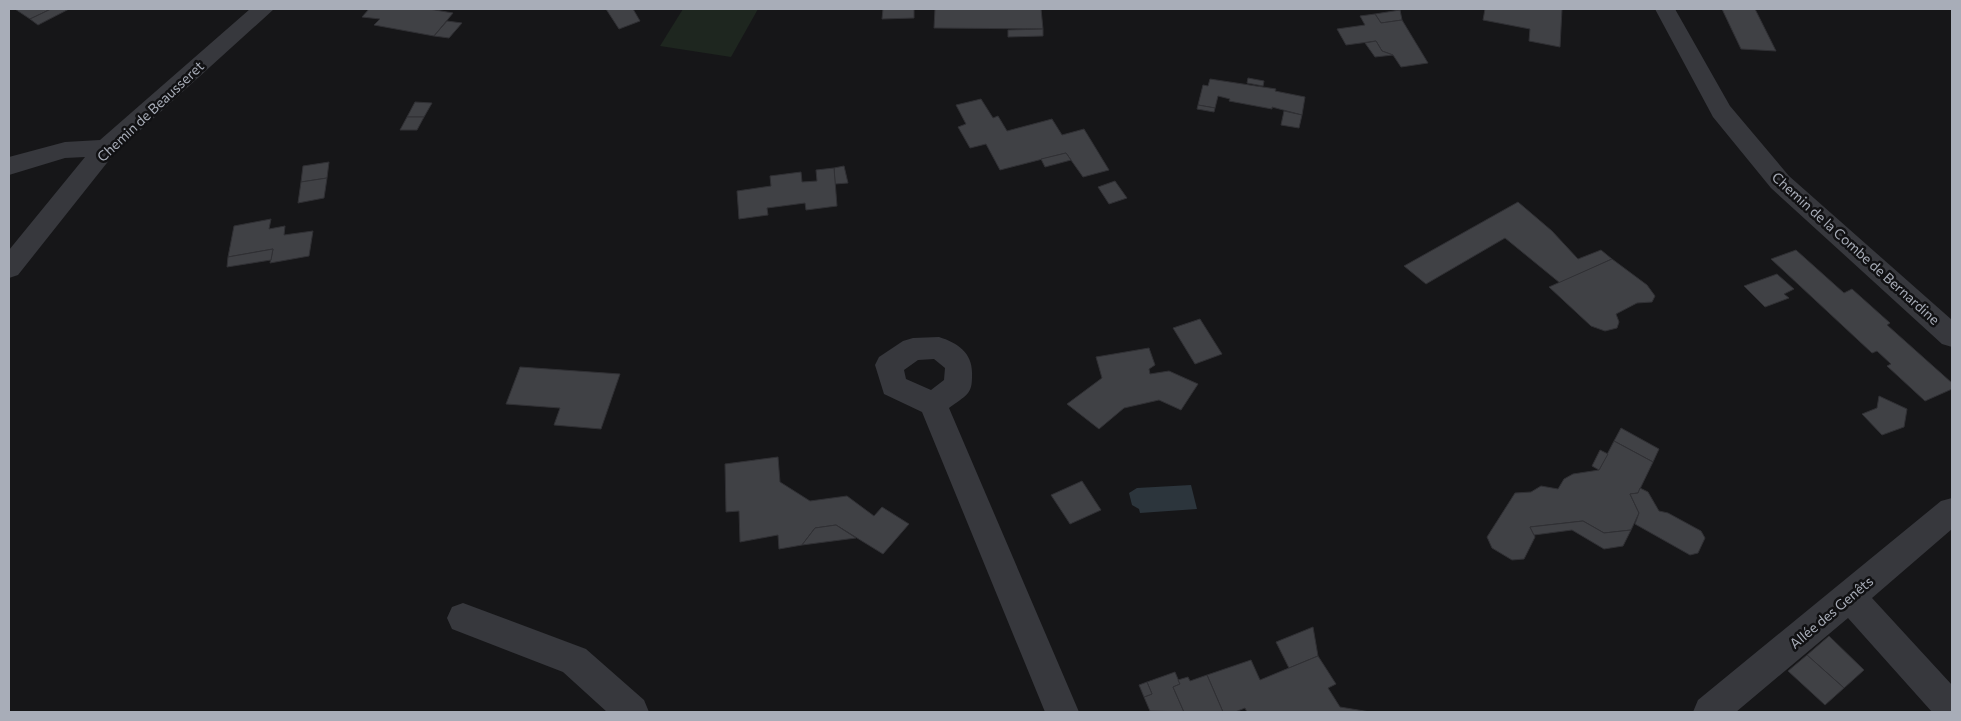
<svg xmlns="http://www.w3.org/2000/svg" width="1961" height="721" viewBox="0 0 1961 721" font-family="Commissioner,sans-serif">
  <rect width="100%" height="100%" fill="#161618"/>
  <polygon fill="#1e261f" points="683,9 758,9 731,57 660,46"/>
  <polygon fill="#2c353c" points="1191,485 1197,509 1140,513 1139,509 1132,505 1129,493 1137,488"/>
  <g fill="#404145" stroke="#303034">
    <polygon points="15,9 51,9 30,19"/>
    <polygon points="51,9 69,9 38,25 30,19"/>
    <polygon points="369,9 429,9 453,13 434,36 374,25 380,19 362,17"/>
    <polygon points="606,9 633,9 640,21 619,29"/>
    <polygon points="883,9 914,9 914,18 882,19"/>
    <polygon points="935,9 1041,9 1043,29 934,28"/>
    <polygon points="1485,9 1562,9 1560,47 1529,41 1530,29 1483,20"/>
    <polygon points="1722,9 1755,9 1776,51 1741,49"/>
    <polygon points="1400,10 1402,20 1381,23 1375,14"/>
    <polygon points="1375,14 1381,23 1402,20 1428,63 1401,67 1393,55 1382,51 1376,41 1346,45 1337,29 1365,25 1360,16"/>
    <polygon points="447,21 462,23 449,38 434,36"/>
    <polygon points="1043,29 1043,36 1008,37 1008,30"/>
    <polygon points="1376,41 1382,51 1393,55 1375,57 1365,43"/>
    <polygon points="1248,78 1264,81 1263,86 1247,83"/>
    <polygon points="1210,79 1276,89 1275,91 1305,97 1302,115 1272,107 1272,109 1229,101 1230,99 1218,96 1215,108 1198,105 1203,85 1208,86"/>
    <polygon points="981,99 993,118 998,116 1007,131 1052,119 1062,135 1084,129 1109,170 1083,177 1066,153 1000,170 986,144 970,148 958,127 966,124 956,105"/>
    <polygon points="415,102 432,103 424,117 407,117"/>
    <polygon points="1198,105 1215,108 1214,112 1197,109"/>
    <polygon points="1284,111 1302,115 1299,128 1281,125"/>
    <polygon points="407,117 424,117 417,130 400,130"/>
    <polygon points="1066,153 1071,160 1045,167 1041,159"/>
    <polygon points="329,162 327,178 301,182 303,166"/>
    <polygon points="844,166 848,183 835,184 834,168"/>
    <polygon points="834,168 837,206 806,210 805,203 767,208 768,215 739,219 737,191 771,186 770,176 801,172 802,182 817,181 816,170"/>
    <polygon points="327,178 324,198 298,203 301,182"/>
    <polygon points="1115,181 1127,198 1109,204 1098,187"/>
    <polygon points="1518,202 1552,231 1578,259 1601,250 1612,259 1560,283 1505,238 1426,284 1404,266"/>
    <polygon points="271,219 269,229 285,226 284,235 313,231 309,256 270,263 273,249 228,257 234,226"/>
    <polygon points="273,249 271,260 227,267 228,257"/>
    <polygon points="1796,250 1844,293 1852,289 1890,323 1887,325 1952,383 1952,389 1925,401 1887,366 1891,364 1877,351 1872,353 1771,259"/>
    <polygon points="1612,259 1647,285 1655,296 1652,302 1637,303 1616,314 1619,322 1617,328 1605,331 1591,326 1549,287"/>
    <polygon points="1777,274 1794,289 1784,294 1789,298 1765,307 1744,286"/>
    <polygon points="1200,319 1222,354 1195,364 1173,328"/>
    <polygon points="1149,348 1155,365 1149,369 1150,374 1169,371 1198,384 1181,410 1159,400 1124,408 1099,429 1067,404 1102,378 1096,357"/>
    <polygon points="520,367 620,374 601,429 554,425 560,408 506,404"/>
    <polygon points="1879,396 1907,409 1904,427 1882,435 1862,414 1877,408"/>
    <polygon points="1621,428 1659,449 1653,462 1614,441"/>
    <polygon points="1614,441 1653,462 1638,493 1630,494 1639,513 1631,530 1604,533 1583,521 1530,527 1535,537 1524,559 1512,560 1492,548 1487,537 1515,493 1531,492 1541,486 1558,489 1564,479 1573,474 1599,470"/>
    <polygon points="1600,450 1608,454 1599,470 1592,466"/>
    <polygon points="778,457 780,482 810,501 847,496 874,516 882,507 909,524 883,554 836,525 815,528 802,545 779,549 778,535 740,542 739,511 726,512 725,464"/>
    <polygon points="1082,481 1101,510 1070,524 1051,495"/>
    <polygon points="1640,488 1648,492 1659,511 1668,513 1701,531 1705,538 1698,553 1690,555 1635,524 1639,513 1630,494 1638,493"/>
    <polygon points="1583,521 1604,533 1631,530 1623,546 1604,549 1572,530 1534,535 1530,527"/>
    <polygon points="836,525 856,538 802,545 815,528"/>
    <polygon points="1313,627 1318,656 1289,668 1276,642"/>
    <polygon points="1829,636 1864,670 1844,688 1807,655"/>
    <polygon points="1807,655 1844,688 1825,705 1788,671"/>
    <polygon points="1318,656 1336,684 1328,688 1340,707 1370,712 1247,712 1245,708 1235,712 1223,712 1207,675 1251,660 1260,680"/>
    <polygon points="1175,672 1180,684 1173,687 1184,712 1150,711 1144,697 1152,694 1147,682"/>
    <polygon points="1207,675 1223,712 1184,712 1173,687 1180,684 1178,680 1188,677 1190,681"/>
    <polygon points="1147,682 1152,694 1144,697 1139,685"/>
  </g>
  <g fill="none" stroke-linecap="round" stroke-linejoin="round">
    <g fill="#37383d" fill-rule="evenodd">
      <polygon points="250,9 274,9 114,154 18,275 9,278 9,250 85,157 65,158 9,175 9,157 65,142 100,140"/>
      <polygon points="1655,9 1675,9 1730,106 1789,176 1952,320 1952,347 1942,344 1771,188 1713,117"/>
      <path d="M939,337c19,6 34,16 33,38 0,6 0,13 -4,18 -5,6 -13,10 -19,15l130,304h-34l-123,-300 -38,-18 -9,-29 4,-8 24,-16 10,-3zM934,359l11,9 -1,12 -13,10 -25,-11 -2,-9 14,-10z"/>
      <polygon points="1952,498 1952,529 1872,598 1952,685 1952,712 1932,712 1848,618 1736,712 1693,712 1698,700 1941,501"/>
      <polygon points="463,603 586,649 644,700 649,712 607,712 563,672 452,629 447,618 452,607"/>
    </g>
  </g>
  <g text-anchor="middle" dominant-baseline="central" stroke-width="5" stroke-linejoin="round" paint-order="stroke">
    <g font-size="14" fill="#a8adb8" stroke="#111113">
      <text transform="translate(150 111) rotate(-43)">Chemin de Beausseret</text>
      <text transform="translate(1856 248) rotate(42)">Chemin de la Combe de Bernardine</text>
      <text transform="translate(1831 612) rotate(-40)">Allée des Genêts</text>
    </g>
  </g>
  <rect width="1961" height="721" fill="none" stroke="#a8adb8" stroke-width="20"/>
</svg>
